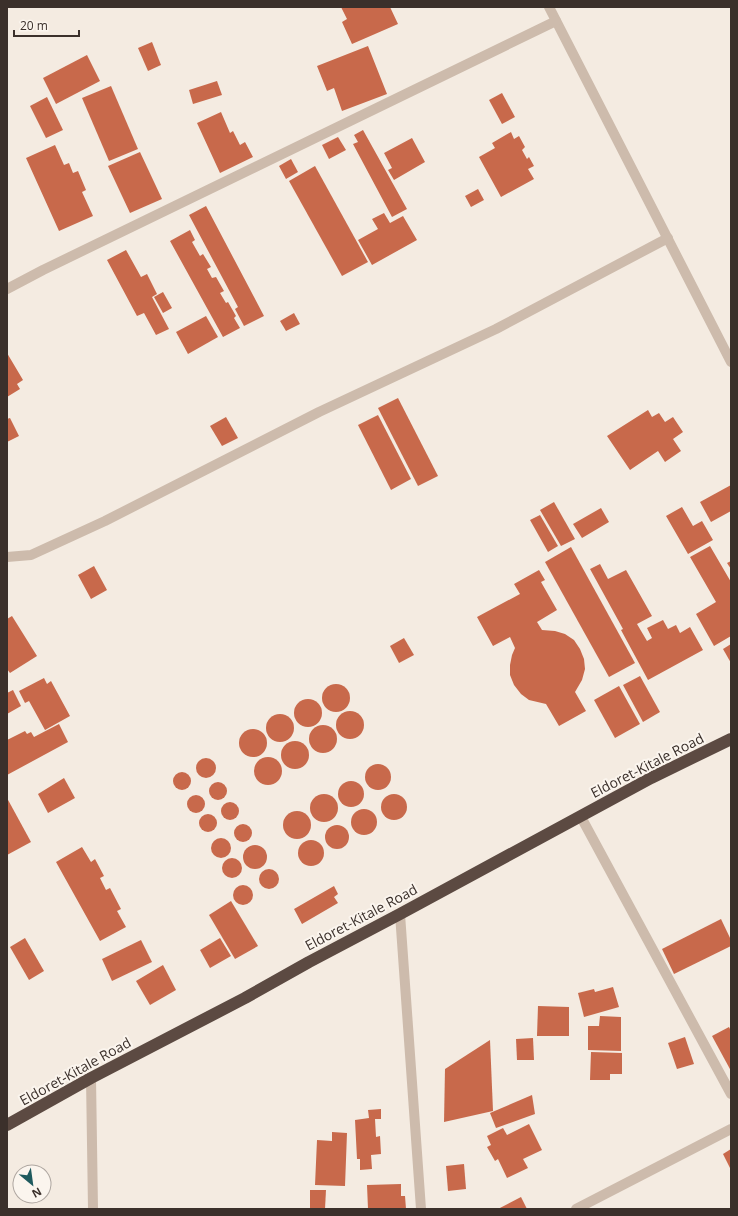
<svg xmlns="http://www.w3.org/2000/svg" width="738" height="1216" viewBox="0 0 738 1216" font-family="'Open Sans',sans-serif">
  <rect width="100%" height="100%" fill="#f4ebe1"/>
  <g fill="#c8694b">
    <polygon points="341,7 390,7 398,24 352,44 342,22 347,19"/>
    <polygon points="152,42 161,65 148,71 138,48"/>
    <polygon points="368,46 387,94 342,111 334,88 327,91 317,66"/>
    <polygon points="87,55 100,81 56,104 43,78"/>
    <polygon points="217,81 222,95 193,104 189,90"/>
    <polygon points="111,86 138,149 109,161 82,98"/>
    <polygon points="502,93 515,117 502,124 489,100"/>
    <polygon points="47,97 63,130 46,138 30,106"/>
    <polygon points="221,112 230,133 233,131 240,145 245,142 253,157 220,173 197,123"/>
    <polygon points="363,130 407,209 392,217 353,144 358,142 354,135"/>
    <polygon points="511,132 514,139 519,136 525,147 522,150 527,159 529,157 534,166 528,169 534,179 501,197 479,157 495,148 492,143"/>
    <polygon points="338,137 346,150 329,159 322,145"/>
    <polygon points="412,138 425,162 394,180 388,170 392,168 384,153"/>
    <polygon points="55,145 64,165 69,163 73,173 78,171 86,190 82,192 93,216 59,231 26,158"/>
    <polygon points="140,152 162,199 130,213 108,166"/>
    <polygon points="291,159 298,172 286,179 279,166"/>
    <polygon points="315,166 368,262 342,276 289,181"/>
    <polygon points="478,189 484,200 471,207 465,196"/>
    <polygon points="206,206 264,316 244,326 235,309 238,307 189,215"/>
    <polygon points="384,213 390,223 403,216 417,240 372,265 358,240 378,229 372,219"/>
    <polygon points="190,230 195,240 192,242 200,256 203,254 211,267 207,269 212,278 216,277 224,291 220,293 226,303 228,302 236,316 234,318 240,328 223,337 170,241"/>
    <polygon points="126,250 141,277 147,274 157,294 152,297 169,329 156,335 144,313 137,316 107,260"/>
    <polygon points="163,292 172,308 163,313 154,297"/>
    <polygon points="294,313 300,324 286,331 280,321"/>
    <polygon points="206,316 218,337 188,354 176,332"/>
    <polygon points="7,353 23,380 17,384 20,389 7,397"/>
    <polygon points="398,398 438,476 418,486 378,408"/>
    <polygon points="648,410 652,417 659,413 665,422 673,417 683,432 673,439 681,451 665,462 658,451 630,470 607,436"/>
    <polygon points="378,415 411,479 391,490 358,425"/>
    <polygon points="226,417 238,438 222,446 210,426"/>
    <polygon points="10,418 19,436 7,442 7,419"/>
    <polygon points="731,485 731,511 711,522 700,502"/>
    <polygon points="554,502 575,539 561,546 540,510"/>
    <polygon points="682,507 693,526 702,521 713,540 688,554 666,516"/>
    <polygon points="601,508 609,522 582,538 573,524"/>
    <polygon points="540,515 558,546 548,552 530,520"/>
    <polygon points="710,546 731,582 731,636 714,646 696,614 716,602 690,557"/>
    <polygon points="571,547 635,663 609,677 545,562"/>
    <polygon points="731,561 731,569 727,563"/>
    <polygon points="600,564 608,579 626,570 652,616 637,624 647,641 652,638 647,628 663,620 668,629 676,625 680,633 690,627 703,650 648,680 621,630 623,629 590,569"/>
    <polygon points="94,566 107,590 91,599 78,575"/>
    <polygon points="539,570 545,580 541,582 557,610 537,622 542,630 555,631 565,634 574,640 580,649 584,659 585,669 582,680 575,692 586,711 559,726 546,704 529,700 521,694 514,685 510,675 510,665 512,655 515,648 510,637 493,646 477,617 520,594 514,584"/>
    <polygon points="12,616 37,656 10,673 7,669 7,619"/>
    <polygon points="404,638 414,655 399,663 390,646"/>
    <polygon points="731,644 731,663 723,649"/>
    <polygon points="640,676 660,712 643,722 623,685"/>
    <polygon points="44,678 47,684 51,681 70,716 45,730 29,701 25,703 19,691"/>
    <circle cx="336" cy="698" r="14"/>
    <polygon points="619,686 640,724 615,738 594,700"/>
    <polygon points="13,690 21,706 7,714 7,693"/>
    <circle cx="308" cy="713" r="14"/>
    <circle cx="350" cy="725" r="14"/>
    <circle cx="280" cy="728" r="14"/>
    <polygon points="59,724 68,742 7,775 7,740 25,731 27,734 31,732 34,737"/>
    <circle cx="323" cy="739" r="14"/>
    <circle cx="253" cy="743" r="14"/>
    <circle cx="295" cy="755" r="14"/>
    <circle cx="268" cy="771" r="14"/>
    <circle cx="206" cy="768" r="10"/>
    <circle cx="378" cy="777" r="13"/>
    <circle cx="182" cy="781" r="9"/>
    <polygon points="64,778 75,798 48,813 38,794"/>
    <circle cx="351" cy="794" r="13"/>
    <circle cx="218" cy="791" r="9"/>
    <circle cx="394" cy="807" r="13"/>
    <circle cx="324" cy="808" r="14"/>
    <circle cx="196" cy="804" r="9"/>
    <polygon points="7,798 31,842 7,855"/>
    <circle cx="230" cy="811" r="9"/>
    <circle cx="364" cy="822" r="13"/>
    <circle cx="297" cy="825" r="14"/>
    <circle cx="208" cy="823" r="9"/>
    <circle cx="243" cy="833" r="9"/>
    <circle cx="337" cy="837" r="12"/>
    <circle cx="221" cy="848" r="10"/>
    <circle cx="311" cy="853" r="13"/>
    <circle cx="255" cy="857" r="12"/>
    <polygon points="82,847 91,862 95,859 104,876 100,878 106,890 110,888 121,909 117,911 126,927 100,941 56,862"/>
    <circle cx="232" cy="868" r="10"/>
    <circle cx="269" cy="879" r="10"/>
    <circle cx="243" cy="895" r="10"/>
    <polygon points="334,886 338,894 334,897 338,903 302,924 294,909"/>
    <polygon points="231,901 258,946 235,959 209,915"/>
    <polygon points="721,919 731,940 731,946 674,974 662,949"/>
    <polygon points="25,938 44,971 29,980 10,947"/>
    <polygon points="220,938 231,956 210,968 200,950"/>
    <polygon points="141,940 152,962 112,981 102,959"/>
    <polygon points="163,965 176,990 150,1005 136,981"/>
    <polygon points="613,987 619,1007 584,1017 578,993 594,989 595,992"/>
    <polygon points="538,1006 569,1007 569,1036 537,1036"/>
    <polygon points="600,1016 621,1017 621,1051 588,1050 588,1026 599,1026"/>
    <polygon points="729,1027 731,1031 731,1071 712,1036"/>
    <polygon points="685,1037 694,1064 677,1069 668,1043"/>
    <polygon points="533,1038 534,1060 517,1060 516,1039"/>
    <polygon points="490,1040 493,1111 444,1122 445,1069"/>
    <polygon points="591,1052 622,1053 622,1074 610,1074 610,1080 590,1080"/>
    <polygon points="532,1095 535,1114 496,1128 490,1113"/>
    <polygon points="381,1109 381,1119 375,1119 376,1137 380,1136 381,1154 371,1155 372,1169 360,1170 360,1159 357,1159 355,1120 369,1118 368,1110"/>
    <polygon points="529,1124 542,1150 523,1159 528,1168 507,1178 498,1159 495,1161 487,1147 491,1145 487,1136 503,1128 507,1135"/>
    <polygon points="332,1132 347,1133 345,1186 315,1185 317,1140 332,1141"/>
    <polygon points="731,1149 731,1170 723,1154"/>
    <polygon points="464,1164 466,1189 448,1191 446,1166"/>
    <polygon points="401,1184 401,1196 405,1196 406,1209 368,1209 367,1185"/>
    <polygon points="310,1190 326,1190 325,1209 310,1209"/>
    <polygon points="521,1197 527,1209 498,1209"/>
  </g>
  <g fill="none" stroke-linecap="round" stroke-linejoin="round">
    <g stroke="#cdbbac" stroke-width="10">
      <polyline points="549,7 731,362"/>
      <polyline points="7,289 43,270 556,21"/>
      <polyline points="7,557 31,555 105,521 319,412 496,329 668,238"/>
      <polyline points="581,817 731,1094"/>
      <polyline points="400,914 421,1209"/>
      <polyline points="91,1078 93,1209"/>
      <polyline points="576,1209 731,1129"/>
    </g>
    <polyline stroke="#5c4a42" stroke-width="12" points="7,1125 91,1078 245,998 309,962 400,914 651,778 731,739"/>
  </g>
  <g text-anchor="middle" dominant-baseline="central" stroke-width="4" stroke-linejoin="round" paint-order="stroke">
    <g font-size="14" fill="#3b302b" stroke="#fbf5ee">
      <text transform="translate(647 765) rotate(-27)">Eldoret-Kitale Road</text>
      <text transform="translate(361 917) rotate(-28)">Eldoret-Kitale Road</text>
      <text transform="translate(75 1071) rotate(-29)">Eldoret-Kitale Road</text>
    </g>
  </g>
  <rect width="738" height="1216" fill="none" stroke="#3b302b" stroke-width="16"/>
  <g transform="translate(32 1184) rotate(151)"><circle r="19" fill="#fbf5ee" stroke="#aea6a0"/>
  <path d="M0-3L7 15L0 10L-7 15Z" fill="#1f5a5e"/>
  <text y="-6" font-size="11" font-weight="bold" text-anchor="middle" fill="#3b302b">N</text>
  </g>
  <path d="M14 30v6h65v-6" fill="none" stroke="#3b302b" stroke-width="2"/>
  <text x="20" y="30" font-size="12" fill="#3b302b" stroke="#fbf5ee" stroke-width="3" paint-order="stroke">20 m</text>
</svg>
